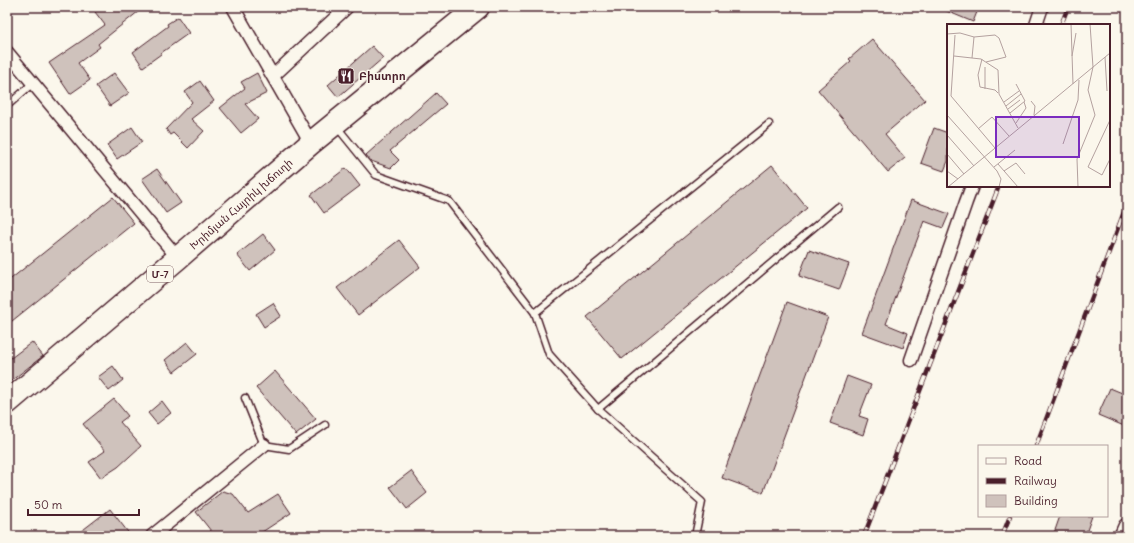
<svg xmlns="http://www.w3.org/2000/svg" width="1134" height="543" viewBox="0 0 1134 543" font-family="Delius,'Noto Sans Armenian',sans-serif">
  <rect width="100%" height="100%" fill="#fbf7ec"/>
  <filter id="ink" filterUnits="userSpaceOnUse"><feTurbulence type="fractalNoise" baseFrequency=".025" numOctaves="2"/><feDisplacementMap in="SourceGraphic" scale="8" xChannelSelector="R" yChannelSelector="G"/><feConvolveMatrix kernelMatrix="1 2 1 2 8 2 1 2 1" color-interpolation-filters="sRGB"/></filter>
  <g filter="url(#ink)">
    <g fill="#cfc2bc" stroke="#4a1f2b">
      <polygon points="101,7 144,7 98,44 100,47 78,63 90,80 70,94 49,63 105,25 95,12"/>
      <polygon points="937,7 979,7 973,22"/>
      <polygon points="178,17 189,33 161,53 161,54 143,67 133,52 168,26 167,24"/>
      <polygon points="872,39 925,100 885,134 905,158 888,172 818,90 851,61 849,59"/>
      <polygon points="372,46 383,58 338,97 328,85"/>
      <polygon points="114,73 129,93 110,106 96,86"/>
      <polygon points="257,73 267,93 245,104 258,119 241,133 220,108 245,88 241,82"/>
      <polygon points="200,81 214,101 191,119 204,131 188,148 173,133 170,135 166,129 192,102 185,92"/>
      <polygon points="436,93 446,104 390,151 399,160 391,168 371,161 366,155"/>
      <polygon points="132,127 142,142 117,159 107,145"/>
      <polygon points="934,128 948,133 948,161 944,171 921,163"/>
      <polygon points="772,165 807,208 622,359 587,317"/>
      <polygon points="346,168 360,186 324,213 311,195"/>
      <polygon points="157,169 181,203 166,213 142,179"/>
      <polygon points="113,197 134,223 7,325 7,282"/>
      <polygon points="911,200 949,214 943,228 924,221 886,324 908,333 903,348 862,333"/>
      <polygon points="263,234 275,250 250,271 237,255"/>
      <polygon points="399,240 420,267 358,315 337,288"/>
      <polygon points="809,250 849,264 839,290 799,276"/>
      <polygon points="787,302 828,317 763,493 722,478"/>
      <polygon points="273,303 281,316 264,327 256,314"/>
      <polygon points="32,342 43,356 7,384 7,361"/>
      <polygon points="187,342 197,354 174,372 165,360"/>
      <polygon points="113,366 123,380 109,391 98,377"/>
      <polygon points="275,371 316,419 296,435 256,388"/>
      <polygon points="847,376 871,385 859,416 868,419 863,435 830,423"/>
      <polygon points="1110,388 1127,395 1127,420 1124,426 1098,415"/>
      <polygon points="114,399 128,416 120,422 141,446 118,467 101,478 89,462 105,451 83,424"/>
      <polygon points="162,401 171,413 157,424 148,413"/>
      <polygon points="411,471 427,493 407,509 390,487"/>
      <polygon points="223,491 233,494 248,513 278,494 291,513 256,536 215,536 196,512"/>
      <polygon points="110,509 131,536 75,536"/>
      <polygon points="1060,516 1092,516 1085,536 1053,536"/>
    </g>
    <g fill="none" stroke-linecap="round" stroke-linejoin="round">
      <g stroke="#4a1f2b" stroke-width="9">
        <g id="lane">
          <polyline points="7,106 33,83"/>
          <polyline points="337,127 376,175 449,201 535,313 549,354 598,409 702,502 695,536"/>
          <polyline points="535,313 769,124"/>
          <polyline points="245,398 264,445 289,449 325,425"/>
          <polyline points="598,409 838,207"/>
        </g>
      </g>
      <g stroke="#4a1f2b" stroke-width="15">
        <g id="street">
          <polyline points="233,7 311,143"/>
          <polyline points="1036,25 1042,7"/>
          <polyline points="7,52 178,258"/>
          <polyline points="273,76 347,7"/>
          <polyline points="911,360 966,202 972,186"/>
          <polyline points="152,536 264,445"/>
        </g>
      </g>
      <g stroke="#4a1f2b" stroke-width="20">
        <polyline id="secondary" points="1123,536 1127,527"/>
      </g>
      <g stroke="#4a1f2b" stroke-width="25">
        <polyline id="highway" points="7,403 178,258 311,143 478,7"/>
      </g>
      <use href="#lane" stroke="#fbf7ec" stroke-width="6"/>
      <use href="#street" stroke="#fbf7ec" stroke-width="12"/>
      <use href="#secondary" stroke="#fbf7ec" stroke-width="17"/>
      <use href="#highway" stroke="#fbf7ec" stroke-width="22"/>
      <g stroke="#4a1f2b" stroke-width="4.5">
        <g id="rail">
          <polyline points="1061,25 1068,7"/>
          <polyline points="1036,446 1127,204"/>
          <polyline points="864,536 999,186"/>
          <polyline points="1002,536 1010,516"/>
        </g>
      </g>
      <use href="#rail" stroke="#fbf7ec" stroke-width="3" stroke-dasharray="9" stroke-linecap="butt"/>
    </g>
  </g>
  <defs>
    <g id="restaurant-square" transform="scale(0.9)"><rect x="-9" y="-9" width="18" height="18" rx="4" fill="#4a1f2b" stroke="#fbf7ec"/><path d="M-5-6h1v4h1v-4h1v4h1v-4h1v5L-1.5 .5V6h-2V.5L-5-1ZM5-6V6H3V1.5H1.5Q1.5-4 5-6Z" fill="#fff"/></g>
  </defs>
  <g fill-rule="evenodd">
    <use href="#restaurant-square" x="346" y="76"/>
  </g>
  <g text-anchor="middle" dominant-baseline="central" stroke-width="3" stroke-linejoin="round" paint-order="stroke">
    <rect fill="#fbf7ec" stroke="#7f6065" stroke-width="1" x="147" y="266" width="26" height="16" rx="3"/>
    <g font-size="10" font-weight="bold" fill="#4a1f2b">
      <text x="160" y="274">Մ-7</text>
    </g>
    <g font-size="11" font-weight="bold" fill="#4a1f2b" stroke="#fbf7ec" text-anchor="start">
      <text x="359" y="76">Բիստրո</text>
    </g>
    <g font-size="11" fill="#4a1f2b" stroke="#fbf7ec">
      <text transform="translate(241 204) rotate(-41)">Խրիմյան Հայրիկ խճուղի</text>
    </g>
  </g>
  <g transform="translate(947 24)">
    <rect width="163" height="163" fill="#fbf7ec"/>
    <path fill="none" stroke="#b4a19f" stroke-width="1" d="M124,0l2,60M0,10l13,-1 14,4 -2,21M8,11l-4,61 44,52M27,13l21,-2 4,3 7,19 -20,5M7,32l27,3 17,11 1,24 19,34M125,32l4,-23M158,33l2,34M35,35l-4,16 2,12 15,3 3,3M38,65v-22M84,77l4,5 -1,9M57,78l15,-11M59,82l15,-12M61,85l12,-9M63,89l15,-12 -9,-17M0,91l50,56 4,8 -2,8M163,96l-22,47 14,8 8,-16M69,99l10,-15 -2,-6M31,105l14,-12 17,19M0,111l27,31M116,120l15,-44 1,-20M0,130l17,20M51,140l20,23M47,143l21,-17M0,147l11,8M57,147l12,-8 9,11M1,163l162,-134M131,163l-1,-28 18,-44 -7,-25 5,-23 -3,-43"/>
    <path fill="#7b2cbf" fill-opacity="0.15" stroke="#7b2cbf" stroke-width="2" d="M49,93h83v40h-83z"/>
    <rect width="163" height="163" fill="none" stroke="#4a1f2b" stroke-width="2"/>
  </g>
  <rect width="1134" height="543" fill="none" stroke="#fbf7ec" stroke-width="24"/>
  <rect x="12" y="12" width="1110" height="519" fill="none" stroke="#4a1f2b" stroke-width="1.5" filter="url(#ink)"/>
  <rect x="978" y="445" width="130" height="72" fill="#fbf7ec" stroke="#b4a19f"/>
  <rect x="986" y="458" width="20" height="6" fill="#fbf7ec" stroke="#b4a19f"/>
  <text x="1014" y="465" font-size="12" fill="#4a1f2b">Road</text>
  <rect x="986" y="478" width="20" height="6" fill="#4a1f2b" stroke="#b4a19f"/>
  <text x="1014" y="485" font-size="12" fill="#4a1f2b">Railway</text>
  <rect x="986" y="495" width="20" height="12" fill="#cfc2bc" stroke="#b4a19f"/>
  <text x="1014" y="505" font-size="12" fill="#4a1f2b">Building</text>
  <path d="M28 509v6h111v-6" fill="none" stroke="#4a1f2b" stroke-width="2"/>
  <text x="34" y="509" font-size="12" fill="#4a1f2b" stroke="#fbf7ec" stroke-width="3" paint-order="stroke">50 m</text>
</svg>
